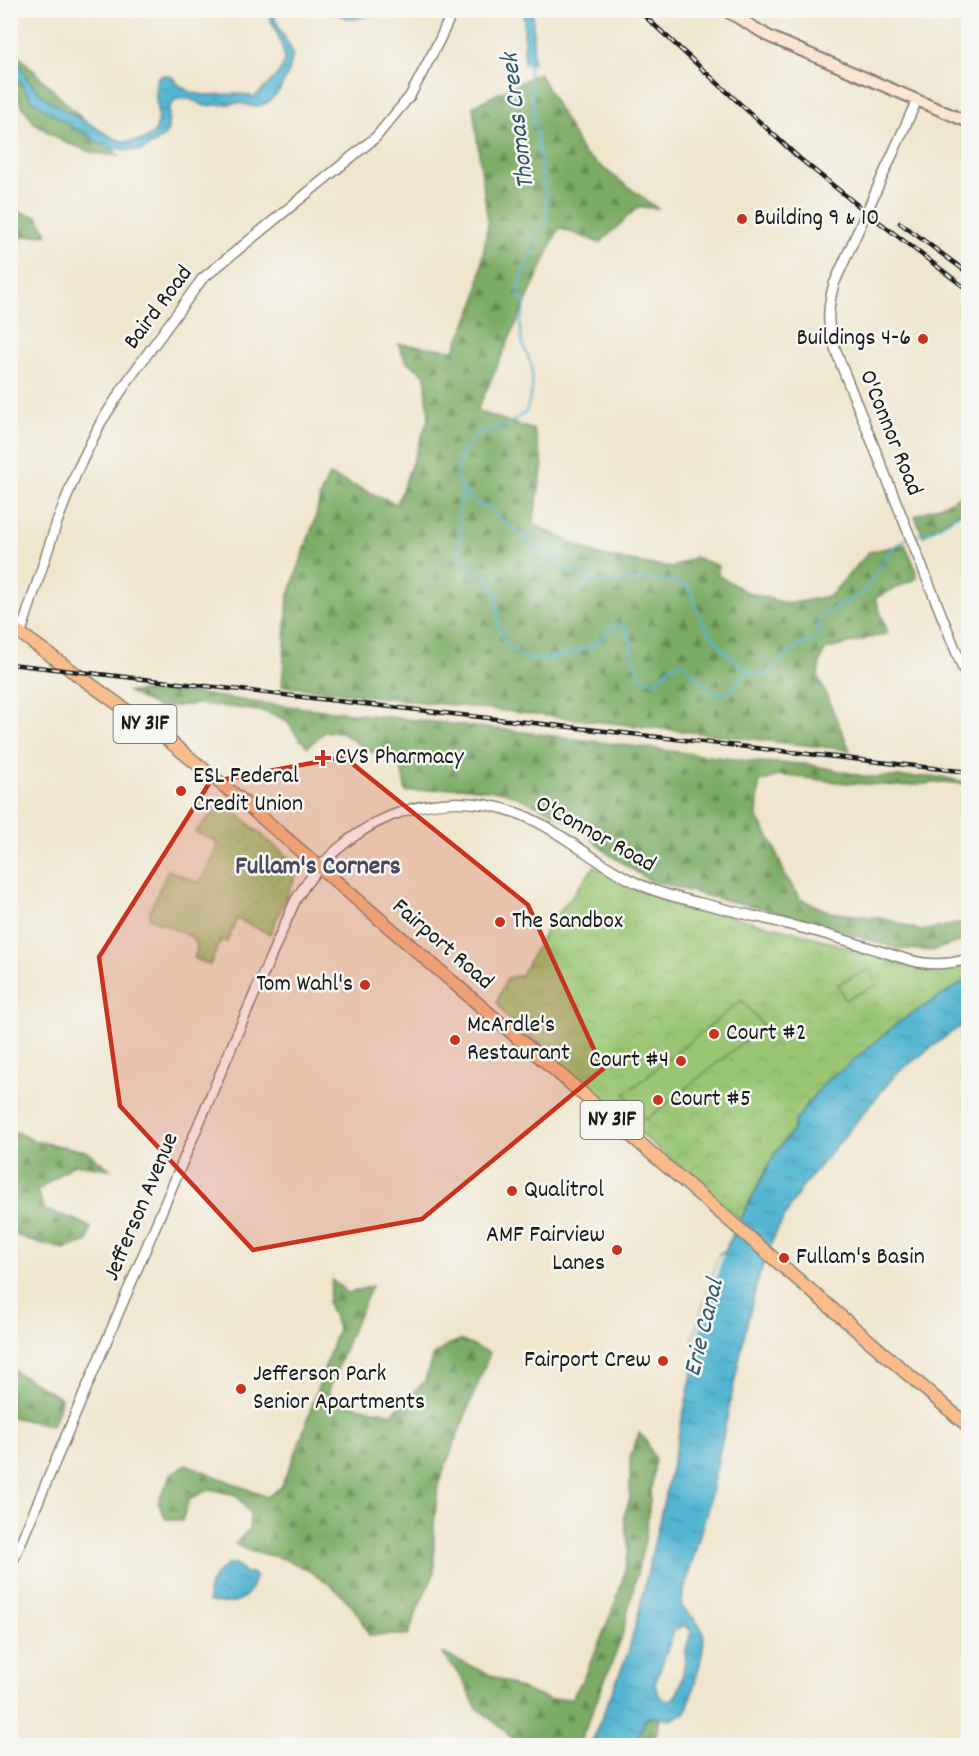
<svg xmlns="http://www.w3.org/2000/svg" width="979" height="1756" viewBox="0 0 979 1756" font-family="Dekko,sans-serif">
  <defs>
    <pattern id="grass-dots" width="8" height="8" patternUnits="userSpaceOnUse" patternTransform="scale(1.5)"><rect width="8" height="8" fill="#9ac673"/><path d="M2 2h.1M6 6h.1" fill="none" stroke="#84aa63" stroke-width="1.8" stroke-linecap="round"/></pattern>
    <pattern id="forest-firs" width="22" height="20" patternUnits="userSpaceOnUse" patternTransform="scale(1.5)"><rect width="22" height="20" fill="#7bab65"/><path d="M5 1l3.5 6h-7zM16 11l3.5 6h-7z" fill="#648a52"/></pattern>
    <pattern id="park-crowns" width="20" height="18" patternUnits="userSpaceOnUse" patternTransform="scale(1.5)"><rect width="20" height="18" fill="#9ac673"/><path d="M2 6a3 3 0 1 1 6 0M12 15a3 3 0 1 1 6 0" fill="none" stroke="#84aa63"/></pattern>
    <pattern id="water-ripples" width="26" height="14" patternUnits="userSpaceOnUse" patternTransform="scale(1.5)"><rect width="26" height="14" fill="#53b5d2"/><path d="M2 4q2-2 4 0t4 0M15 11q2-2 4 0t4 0" fill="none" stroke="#4492aa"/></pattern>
  </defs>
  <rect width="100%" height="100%" fill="#f6f6f2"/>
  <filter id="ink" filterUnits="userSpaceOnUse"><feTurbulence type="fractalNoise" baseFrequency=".0167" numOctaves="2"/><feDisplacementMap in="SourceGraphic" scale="12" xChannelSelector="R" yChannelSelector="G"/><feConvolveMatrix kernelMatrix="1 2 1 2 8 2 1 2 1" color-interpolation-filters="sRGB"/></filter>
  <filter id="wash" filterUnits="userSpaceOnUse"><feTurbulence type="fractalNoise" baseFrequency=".008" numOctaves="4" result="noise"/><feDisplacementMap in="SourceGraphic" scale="24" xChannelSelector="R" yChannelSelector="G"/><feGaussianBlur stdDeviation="1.35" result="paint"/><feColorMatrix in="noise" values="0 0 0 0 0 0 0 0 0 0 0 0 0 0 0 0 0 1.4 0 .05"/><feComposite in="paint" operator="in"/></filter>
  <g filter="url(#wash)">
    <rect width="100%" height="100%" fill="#f0e6ce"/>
    <path fill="url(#grass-dots)" stroke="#5b7148" stroke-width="1.5" d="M226,804l72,62 1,3 -29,65 -33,-15 -10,23 -6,-2 -11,25 -16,-7c4,-9 4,-15 -4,-22l-39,-17 -2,-7 19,-42 31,13c7,-12 17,-28 17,-42l-21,-9 24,-25z"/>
    <g fill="url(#forest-firs)" stroke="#4c6440" stroke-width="1.5">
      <polygon points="11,48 119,156 94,153 64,142 35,124 21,104 11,83"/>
      <polygon points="539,73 583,153 657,208 638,207 600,243 559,228 477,411 534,430 543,464 533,524 598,555 672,568 695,557 718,566 718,575 744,591 788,604 830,596 869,552 905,544 914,565 917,578 875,598 888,633 825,650 820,662 818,676 850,750 282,686 288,598 316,516 320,496 329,475 397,504 429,417 425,375 406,361 398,344 454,350 476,301 488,223 473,106"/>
      <polygon points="19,212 38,217 47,234 18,237 11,330 11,214"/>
      <polygon points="968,491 968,507 923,536 915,516 951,501"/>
      <polygon points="156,691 194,693 259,703 507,730 755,762 807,764 867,777 942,777 968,783 968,784 944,782 902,786 846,783 779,775 759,783 757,816 773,844 785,875 800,899 830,912 887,919 921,931 968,922 968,939 932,951 895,948 770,910 707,896 647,879 607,853 584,832 551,811 504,792 460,787 406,792 402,771 394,755 381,756 364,748 341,732 324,732 308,747 299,738 286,720 266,712 231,707 196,704 159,708 128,692"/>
      <polygon points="11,1130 35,1141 86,1151 110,1169 74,1164 37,1191 45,1210 74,1219 91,1228 88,1241 65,1249 37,1243 11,1233"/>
      <path d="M332,1280l16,13 24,-7 -22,49 -22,58 23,12 41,9 33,-33 7,-24 16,-12 12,-5 30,13 -52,132 -4,40v49l-13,27 -13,34h-39c-5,-8 -8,-17 -14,-25 -18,-24 -43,-40 -71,-51 -17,-6 -34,-5 -49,-15l14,-15 1,-16 -14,-18 -26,-6 -21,10 -7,22 -16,-2 -8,-16 13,-29 15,-10 81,33 14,-10 17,-40 40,-119 -10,-25z"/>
      <polygon points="10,1369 61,1398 59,1409 52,1426 11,1417"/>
      <polygon points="639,1433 645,1439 655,1459 645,1540 621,1640 579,1745 517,1745 505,1731 476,1707 461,1677 442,1653 521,1689 550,1700 572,1698 583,1679 599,1643 614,1606 623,1578 629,1551 624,1516 630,1499 630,1458"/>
      <polygon points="654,1717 660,1718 654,1745 635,1746 645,1719"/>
    </g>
    <polygon fill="url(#park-crowns)" stroke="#5b7148" stroke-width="1.5" points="595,866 631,887 670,902 803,934 905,965 933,970 946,969 968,964 968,979 899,1022 843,1069 829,1078 805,1107 795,1122 793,1130 774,1155 740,1220 671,1159 616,1114 508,1019 497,1002 507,978 521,975 550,924"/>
    <g fill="#9ac673" stroke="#5b7148" stroke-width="1.5">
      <polygon points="870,969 877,985 845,1000 838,984"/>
      <polygon points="742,1000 763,1026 646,1120 625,1094"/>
    </g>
    <g fill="url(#water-ripples)" stroke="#386877" stroke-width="1.5" fill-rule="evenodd">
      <path d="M10,11h10c-3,5 -7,10 -7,16 -3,26 13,57 34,72 12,9 26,15 39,23 10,5 26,17 36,19 9,2 25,-1 31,-7 12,-13 -3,-41 5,-57l7,-2 6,1 9,10 13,7 12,2 35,-1 14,3c9,-7 30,-26 30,-37 0,-16 -10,-33 -16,-47l1,-2h10l-2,1 -2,7 18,34 -4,19 -10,19 -12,12 -12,4 -16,-4 -34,3 -15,-7h-13l-8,8 -1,23 -5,8 -22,13 -33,-3 -42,-25 -34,-23 -21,-32z"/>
      <polygon points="325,11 390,11 353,19"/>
      <polygon points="524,11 533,11 533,63 524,64"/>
      <path d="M968,979v45l-12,5 -60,45 -94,113 -27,47 -16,42 -12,47 -39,184 -23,79 -4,20c8,8 18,16 22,26 5,14 -12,64 -17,80l-15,8 -17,-3 -9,2 -10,26 -45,1 38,-93 12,-46 54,-241 3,-16 -4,-11 26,-85 6,-4 49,-95 19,-25 2,-8 20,-28 14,-16 14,-9 56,-47zM683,1625l8,5c-1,7 -3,13 -5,19 -1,10 -4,64 -25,48 -4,-4 -5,-8 -6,-13l19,-53z"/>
      <path d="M228,1564h8l9,9h7l3,3c-5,26 -23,30 -46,26 -4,-16 7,-29 19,-38z"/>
    </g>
    <polygon fill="#f0e6ce" points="719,1254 723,1255 695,1347 693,1339"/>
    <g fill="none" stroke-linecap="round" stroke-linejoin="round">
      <g stroke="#53b5d2" stroke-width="2">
        <polyline points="528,61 537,139 548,212 543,227"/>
        <path d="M538,245c-10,16 -19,31 -19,51l7,7 -6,20 2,19 10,25v24l-6,21 -19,13 -29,8 -16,19 -6,24 11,21 9,7 14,2 9,12 21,16 21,19 53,29h26l22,-3 32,2 14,6 17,40 23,28 20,16 18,4 29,-27 26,-12 -3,-14c12,-18 36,-19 47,-32 15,-17 19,-42 42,-51"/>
        <polyline points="462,488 459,510 460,555 475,571 492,582 497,598 498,625 506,645 527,659 546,659 577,652 593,645 615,624 625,627 631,641 632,657 641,678 656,682 670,667 682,662 715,695 730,691 748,671"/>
        <polyline points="912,537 933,530 968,509"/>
      </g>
    </g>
  </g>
  <g filter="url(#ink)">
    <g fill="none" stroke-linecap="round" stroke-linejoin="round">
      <g stroke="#868175" stroke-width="12">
        <g id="tertiary">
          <path d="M917,100l-83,184c-10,35 -5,50 8,83l126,314"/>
          <polyline points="21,632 57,522 77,471 101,422 129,379 202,279 376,137 410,96 440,39 453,10"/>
          <path d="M10,1568l224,-527 61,-140c46,-78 134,-119 222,-88 44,16 79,52 122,71 23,11 49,16 74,22 31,8 62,15 93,23 24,6 49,14 74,22 14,4 29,10 44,12 15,2 30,0 44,-4"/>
        </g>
      </g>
      <g stroke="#868175" stroke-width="14">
        <polyline id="secondary" points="725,10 770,37 968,122"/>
      </g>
      <g stroke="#868175" stroke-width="15">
        <polyline id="primary" points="10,626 169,741 245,803 968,1426"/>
      </g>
      <use href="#tertiary" stroke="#fff" stroke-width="9"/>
      <use href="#secondary" stroke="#fde4d1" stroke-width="10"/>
      <use href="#primary" stroke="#fabc8b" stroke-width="12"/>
      <g stroke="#1c1c1c" stroke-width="4.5">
        <g id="rail">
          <polyline points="638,10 799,158 866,212 968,290"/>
          <polyline points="900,223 968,273"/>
          <polyline points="10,664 968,772"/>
        </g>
      </g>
      <use href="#rail" stroke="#f6f6f2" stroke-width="2" stroke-dasharray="7" stroke-linecap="butt"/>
    </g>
  </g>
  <path fill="#c8321e" fill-opacity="0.2" stroke="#c8321e" stroke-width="4.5" stroke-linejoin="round" d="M344,757l184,148 75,164 -181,150 -169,31 -133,-144 -21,-149 111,-175z"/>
  <g fill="#c8321e" stroke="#f6f6f2" stroke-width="2">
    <circle cx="742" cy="219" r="6"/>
    <circle cx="923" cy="339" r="6"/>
    <path d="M320 749h6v6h6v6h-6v6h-6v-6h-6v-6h6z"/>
    <circle cx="181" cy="791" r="6"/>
    <circle cx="500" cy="922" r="6"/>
    <circle cx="365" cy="985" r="6"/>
    <circle cx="714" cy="1034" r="6"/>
    <circle cx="455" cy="1040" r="6"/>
    <circle cx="681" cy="1061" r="6"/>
    <circle cx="658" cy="1100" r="6"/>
    <circle cx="512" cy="1191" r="6"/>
    <circle cx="617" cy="1250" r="6"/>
    <circle cx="784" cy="1258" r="6"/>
    <circle cx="663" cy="1361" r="6"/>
    <circle cx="241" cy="1389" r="6"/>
  </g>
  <g text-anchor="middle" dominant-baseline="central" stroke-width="5" stroke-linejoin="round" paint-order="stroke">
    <g fill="#f6f6f2" stroke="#5d5d5c" stroke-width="1.5">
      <rect x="113.5" y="705" width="63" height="38" rx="4.5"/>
      <rect x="580.5" y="1101" width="63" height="38" rx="4.5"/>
    </g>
    <g font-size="22" font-weight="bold" fill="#1c1c1c">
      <text x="145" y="724">NY 31F</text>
      <text x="612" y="1120">NY 31F</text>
    </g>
    <g font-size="24" fill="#1c1c1c" stroke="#f6f6f2" text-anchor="start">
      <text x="754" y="219">Building 9 &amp; 10</text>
      <text x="911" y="339" text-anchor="end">Buildings 4-6</text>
      <text x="335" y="758">CVS Pharmacy</text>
      <text x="193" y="777">ESL Federal<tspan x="193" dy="28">Credit Union</tspan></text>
      <text x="512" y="922">The Sandbox</text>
      <text x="353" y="985" text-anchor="end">Tom Wahl's</text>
      <text x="467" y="1026">McArdle's<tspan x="467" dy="28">Restaurant</tspan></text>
      <text x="726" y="1034">Court #2</text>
      <text x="669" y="1061" text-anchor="end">Court #4</text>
      <text x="670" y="1100">Court #5</text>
      <text x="524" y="1191">Qualitrol</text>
      <text x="605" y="1236" text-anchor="end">AMF Fairview<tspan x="605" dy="28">Lanes</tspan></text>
      <text x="796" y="1258">Fullam's Basin</text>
      <text x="651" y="1361" text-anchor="end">Fairport Crew</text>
      <text x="253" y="1375">Jefferson Park<tspan x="253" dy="28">Senior Apartments</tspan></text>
    </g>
    <g font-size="24" fill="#1c1c1c" stroke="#f6f6f2">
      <text transform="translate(159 308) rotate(-53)">Baird Road</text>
      <text transform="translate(890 433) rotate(68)">O'Connor Road</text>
      <text transform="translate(595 835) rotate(29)">O'Connor Road</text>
      <text transform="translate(442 945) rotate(41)">Fairport Road</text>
      <text transform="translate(142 1207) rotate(-67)">Jefferson Avenue</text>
    </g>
    <g font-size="26" font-style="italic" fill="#325965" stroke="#f6f6f2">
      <text transform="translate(519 121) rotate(-97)">Thomas Creek</text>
      <text transform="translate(705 1328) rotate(-76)">Erie Canal</text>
    </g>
    <g font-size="26" font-weight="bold" fill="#4d4862" stroke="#f6f6f2">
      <text x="318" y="867">Fullam's Corners</text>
    </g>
  </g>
  <rect width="979" height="1756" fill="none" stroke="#f6f6f2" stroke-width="36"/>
</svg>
